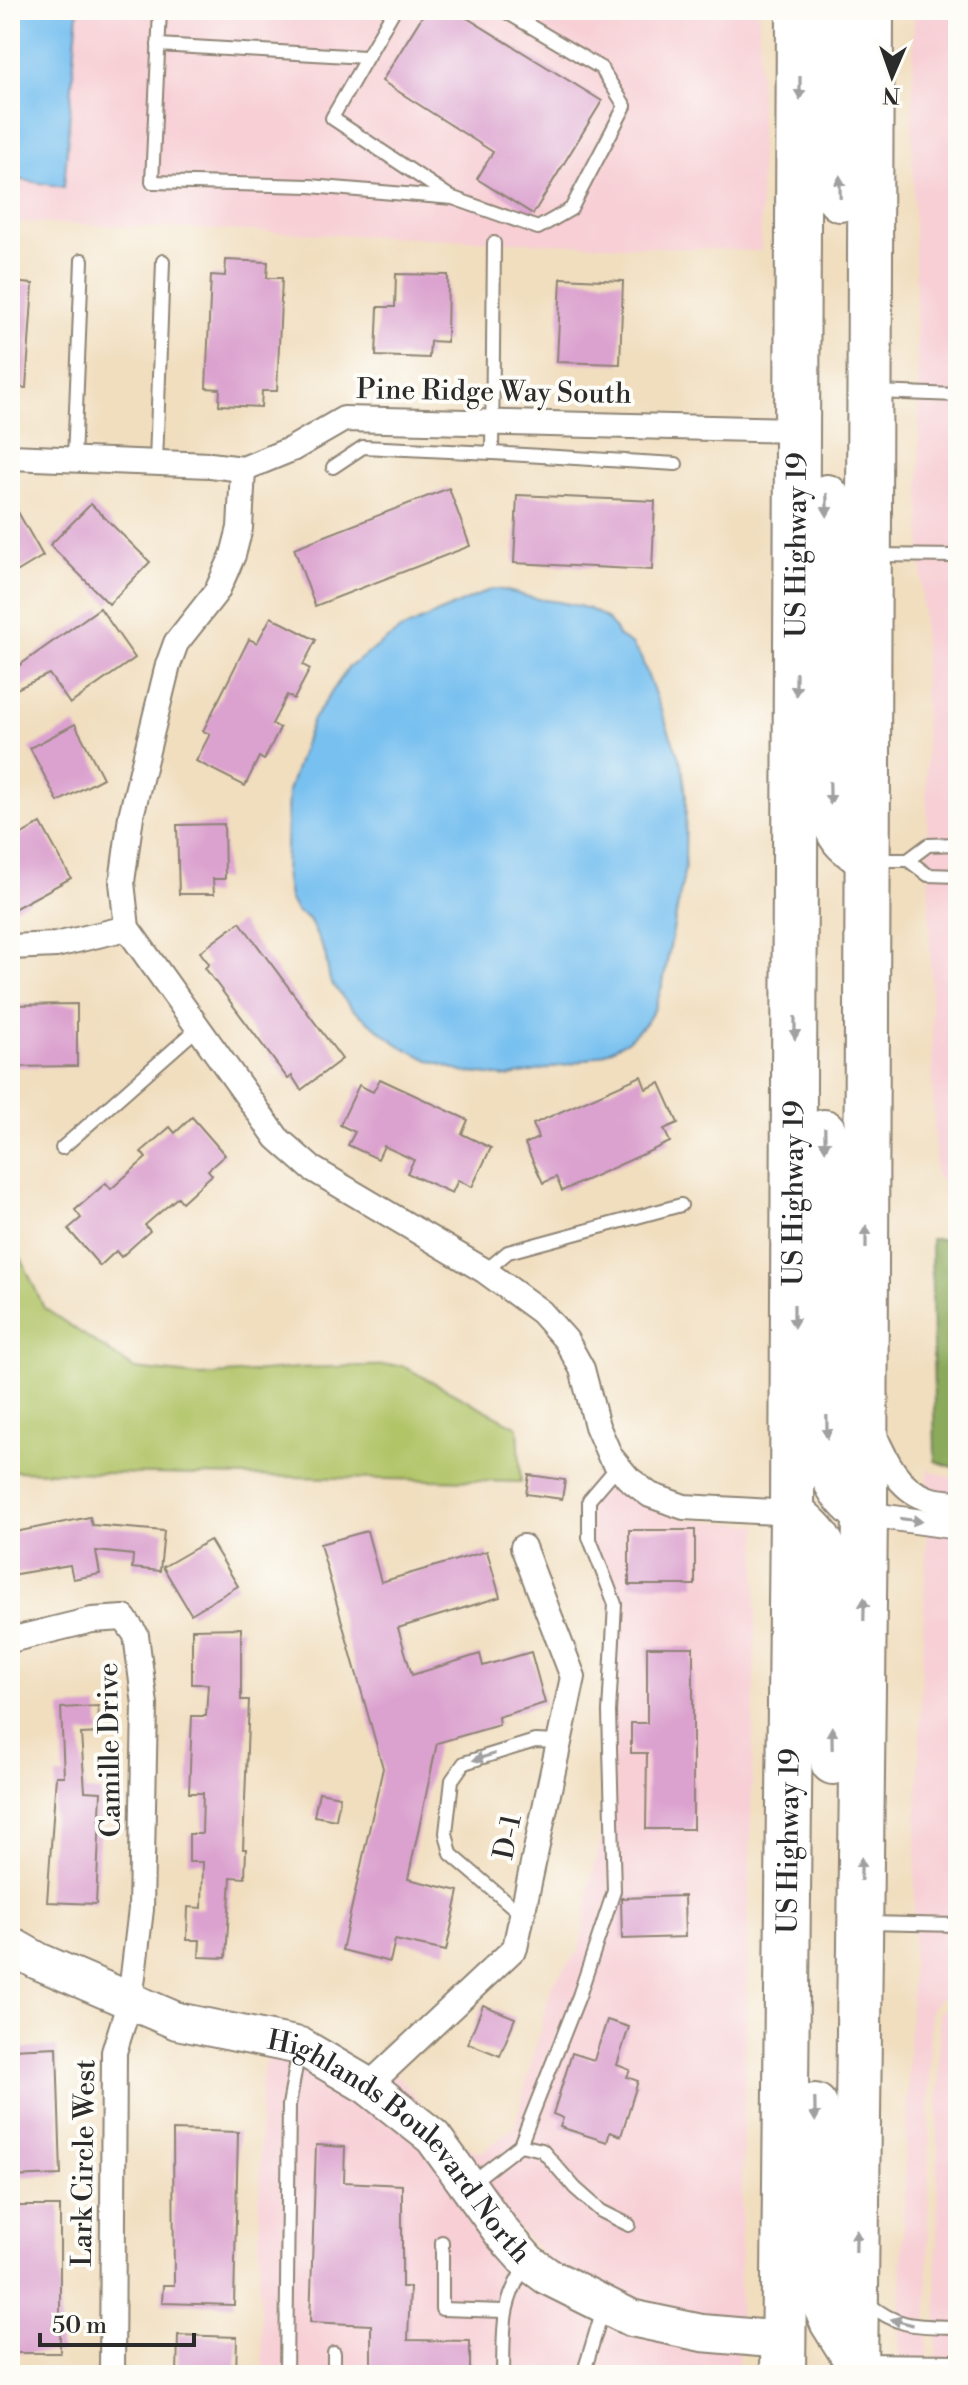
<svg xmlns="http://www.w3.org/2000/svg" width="968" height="2385" viewBox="0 0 968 2385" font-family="'Libre Bodoni',serif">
  <rect width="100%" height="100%" fill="#fdfcf7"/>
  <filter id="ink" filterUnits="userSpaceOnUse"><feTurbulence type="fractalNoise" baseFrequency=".0125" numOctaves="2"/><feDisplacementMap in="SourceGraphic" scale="16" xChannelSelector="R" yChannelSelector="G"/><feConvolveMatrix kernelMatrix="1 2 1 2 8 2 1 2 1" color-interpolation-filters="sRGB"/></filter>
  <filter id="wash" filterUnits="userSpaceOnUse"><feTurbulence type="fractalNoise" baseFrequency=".006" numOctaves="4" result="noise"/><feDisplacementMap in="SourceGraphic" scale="32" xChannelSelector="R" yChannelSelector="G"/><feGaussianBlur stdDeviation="1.8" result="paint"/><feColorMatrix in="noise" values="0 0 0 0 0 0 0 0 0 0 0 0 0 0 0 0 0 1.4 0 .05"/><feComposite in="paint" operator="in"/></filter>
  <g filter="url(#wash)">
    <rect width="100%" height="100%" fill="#f1debf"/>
    <g fill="#f7cfd5">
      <polygon points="78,10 759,10 761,251 10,222 10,178 64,186"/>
      <polygon points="914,10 958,10 958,1194 935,1175 912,120"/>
      <polygon points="603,1465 625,1495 644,1505 683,1519 758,1525 739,2325 635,2306 552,2265 385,2085 396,2074 456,2144 482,2152 515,2126 552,1984 579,1951 591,1877 606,1818 615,1632 576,1500"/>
      <polygon points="929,1467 932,1471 958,1480 958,1503 926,1498"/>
      <polygon points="927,1525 958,1527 958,2000 939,1999 930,2010 927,2375 898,2375"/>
      <polygon points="939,2010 958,2010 958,2375 936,2375"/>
      <polygon points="268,2052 296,2058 426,2146 496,2242 739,2349 738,2375 263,2375 259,2273 260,2132 261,2080"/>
    </g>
    <polygon fill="#b1c468" stroke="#6e784a" stroke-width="2" points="10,1234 44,1308 135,1369 201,1376 299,1368 401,1365 518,1427 521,1482 10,1471"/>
    <polygon fill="#8caa5c" stroke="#5c6a44" stroke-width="2" points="931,1239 958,1239 958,1469 935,1461"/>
    <g fill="#77c0f0" stroke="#51768e" stroke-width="2">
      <polygon points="10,10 78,10 64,187 10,178"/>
      <path d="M492,589c14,0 24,5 37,8 30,7 77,5 89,39l14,9 9,13 41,107 4,29 -1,74 -22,115 -8,25 -9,15 -19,18 -24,13 -28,9 -68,14 -45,-5 -33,-12 -29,-14 -49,-38 -21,-27 -5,-28 -16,-34 -13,-8 -7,-13 -4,-25 3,-82 24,-70 36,-53 52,-38z"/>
    </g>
    <g id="blocks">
      <g fill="#dba2cf">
        <polygon points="426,10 454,10 602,101 533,214 477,179 493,152 382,81"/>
        <polygon points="226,260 268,262 267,278 282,278 277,391 262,391 261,407 219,405 220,389 206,388 211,275 225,276"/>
        <polygon points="396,274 448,275 447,342 430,341 429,358 376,356 378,307 395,307"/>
        <polygon points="561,278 623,281 620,364 557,362"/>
        <polygon points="10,282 33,284 26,388 10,387"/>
        <polygon points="449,488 470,546 315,606 294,548"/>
        <polygon points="517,495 655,501 652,570 514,563"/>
        <polygon points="10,498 43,556 10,576"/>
        <polygon points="91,504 150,562 109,604 50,545"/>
        <polygon points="100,608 135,658 70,704 49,674 10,692 10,672"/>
        <polygon points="271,617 316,640 303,665 310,669 294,699 287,695 272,724 280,728 264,760 259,757 245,786 196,761 210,734 203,731 249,639 257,643"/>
        <polygon points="75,724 103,778 58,802 30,748"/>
        <polygon points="41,823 71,878 10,911 10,841"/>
        <polygon points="224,824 225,879 213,879 214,894 179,894 177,825"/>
        <polygon points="240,922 342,1059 301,1090 292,1076 288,1079 205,968 209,964 200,952"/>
        <polygon points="77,1004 77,1066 10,1067 10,1005"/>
        <polygon points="641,1076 646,1089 660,1083 678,1123 664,1129 670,1142 562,1191 556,1177 543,1183 525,1144 538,1138 533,1124"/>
        <polygon points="380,1079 468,1120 462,1134 491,1148 472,1187 458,1180 452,1193 407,1173 414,1160 384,1146 378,1159 348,1145 355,1132 340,1125 359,1085 373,1092"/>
        <polygon points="192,1117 225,1155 208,1170 212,1175 182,1202 178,1197 145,1225 150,1231 121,1257 116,1251 100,1266 68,1229 81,1218 75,1210 106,1183 111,1189 146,1158 141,1152 170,1127 175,1133"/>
        <polygon points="529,1475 565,1480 562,1499 526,1494"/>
        <polygon points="90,1517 92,1525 164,1531 160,1571 132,1568 133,1555 96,1551 100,1574 73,1579 70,1565 10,1575 10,1533"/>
        <rect x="629" y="1530" width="66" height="55"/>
        <polygon points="367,1531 381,1582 487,1551 500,1597 398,1628 412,1675 480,1654 483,1666 531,1652 545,1703 498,1717 499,1725 437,1743 408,1879 459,1891 446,1951 395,1940 390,1962 342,1950 383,1768 320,1544"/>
        <polygon points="210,1540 238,1586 191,1614 163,1567"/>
        <polygon points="241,1628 241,1700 249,1700 243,1849 246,1849 245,1878 231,1877 226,1958 199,1957 200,1940 187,1940 188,1907 202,1908 203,1862 189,1862 189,1834 202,1834 203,1793 189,1793 192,1716 206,1716 208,1684 192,1684 192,1629"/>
        <polygon points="647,1647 693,1647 693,1829 646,1829 647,1753 631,1753 631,1723 647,1723"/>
        <polygon points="98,1706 100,1733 81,1734 85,1791 101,1792 96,1904 47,1902 56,1776 64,1776 61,1708"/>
        <polygon points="319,1792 340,1796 336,1820 314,1816"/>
        <polygon points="684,1896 685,1937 622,1939 621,1898"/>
        <polygon points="483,2005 515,2018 500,2056 468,2043"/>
        <polygon points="607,2020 629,2027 617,2065 630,2070 627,2077 638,2081 621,2136 610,2132 607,2142 560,2127 563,2118 553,2114 572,2053 594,2060"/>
        <polygon points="57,2047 61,2175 10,2177 10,2049"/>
        <polygon points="173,2130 238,2132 234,2305 162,2303 163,2285 174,2285"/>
        <polygon points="316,2145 345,2147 344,2182 402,2185 402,2287 410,2287 408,2340 470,2341 470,2375 371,2375 371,2325 310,2322"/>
        <rect x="10" y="2206" width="50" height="147"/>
        <polygon points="178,2335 237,2337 236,2375 177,2375"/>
      </g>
    </g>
  </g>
  <g filter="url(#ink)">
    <use href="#blocks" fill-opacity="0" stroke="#8e8475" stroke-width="2"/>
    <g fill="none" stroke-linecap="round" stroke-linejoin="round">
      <g stroke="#8e8475" stroke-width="16">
        <g id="lane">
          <polyline points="160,10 152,182 310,186 453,198 538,228 571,209 625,106 601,68 503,10"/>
          <polyline points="394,10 332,118 449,196"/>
          <polyline points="158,45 365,57"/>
          <polyline points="875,392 958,395"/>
          <polyline points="492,453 676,464"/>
          <polyline points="74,460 82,260"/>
          <polyline points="156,463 163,261"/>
          <polyline points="333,467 363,447 492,453 494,243"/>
          <polyline points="875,555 958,556"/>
          <polyline points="874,860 908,860 928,845 958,844"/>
          <polyline points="908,860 928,875 958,876"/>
          <polyline points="62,1148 198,1028"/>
          <polyline points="485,1271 508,1252 681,1205"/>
          <polyline points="522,1915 451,1854 446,1833 452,1780 464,1763 535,1741 559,1742"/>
          <polyline points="868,1923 958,1925"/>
          <polyline points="520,2145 542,2150 575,2188 601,2211 629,2225"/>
          <polyline points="471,2183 520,2145 579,1996 614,1891 609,1712 615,1604 589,1537 589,1500 618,1466"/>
          <polyline points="442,2242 442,2309 504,2311"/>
          <path d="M868,2303c30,26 52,23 90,24"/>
          <polyline points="863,2360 958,2361"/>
          <polyline points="286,2375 289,2105 299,2049"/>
          <polyline points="334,2375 334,2353"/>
          <path d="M503,2375c1,-46 -3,-71 24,-111"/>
          <polyline points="583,2375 603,2309"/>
        </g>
      </g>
      <g stroke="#8e8475" stroke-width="28">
        <g id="street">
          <polyline points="10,457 210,465 243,469 292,449 344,419 797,430"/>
          <polyline points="243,469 240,528 233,555 217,591 176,643 168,665 131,816 122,882 127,928 277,1138 311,1168 485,1271 541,1312 566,1340 582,1369 597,1426 610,1456 628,1478 650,1495 684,1507 792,1513"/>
          <polyline points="10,947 56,945 127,928"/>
          <path d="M874,1434c11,25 24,54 52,64 9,4 22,4 32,5"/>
          <polyline points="865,1514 958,1527"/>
          <polyline points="10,1640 92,1620 124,1618 136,1635 145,1705 141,1909 130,2001 114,2052 112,2375"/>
          <polyline points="368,2086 515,1948 573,1677 523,1547"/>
        </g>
      </g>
      <g stroke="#8e8475" stroke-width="40">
        <g id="secondary">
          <path id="s1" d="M10,1945l28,16 139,60 123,25 68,40 65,51 70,97 25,28 19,14 84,42 71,15 81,7"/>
        </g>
      </g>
      <g stroke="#8e8475" stroke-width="48">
        <g id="highway">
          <polyline points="837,10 840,199"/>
          <path d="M827,497l4,312c6,28 15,34 37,50"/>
          <path d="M824,1132l3,328c9,26 16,36 38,54"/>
          <path d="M792,1513c24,20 34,30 38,61l3,188"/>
          <polyline points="815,2106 818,2288 832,2321 854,2356"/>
          <path id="s2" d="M783,2375l9,-862 7,-1503"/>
          <polyline points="855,2375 865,1514 871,10"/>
        </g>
      </g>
      <use href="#lane" stroke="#fff" stroke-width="12"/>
      <use href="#street" stroke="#fff" stroke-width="24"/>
      <use href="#secondary" stroke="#fff" stroke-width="36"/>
      <use href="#highway" stroke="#fff" stroke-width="44"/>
    </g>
    <defs><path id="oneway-solid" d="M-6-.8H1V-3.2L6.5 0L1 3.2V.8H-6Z" transform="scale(2)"/></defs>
    <g fill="#a0a0a0">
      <use href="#oneway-solid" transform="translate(800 88) rotate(90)"/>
      <use href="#oneway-solid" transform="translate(840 187) rotate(-91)"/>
      <use href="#oneway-solid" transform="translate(827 505) rotate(89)"/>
      <use href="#oneway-solid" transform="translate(796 684) rotate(90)"/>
      <use href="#oneway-solid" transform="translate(830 793) rotate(89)"/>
      <use href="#oneway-solid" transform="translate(795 1028) rotate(90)"/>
      <use href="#oneway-solid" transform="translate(825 1139) rotate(89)"/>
      <use href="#oneway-solid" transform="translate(866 1237) rotate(-90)"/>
      <use href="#oneway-solid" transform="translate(794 1316) rotate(90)"/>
      <use href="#oneway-solid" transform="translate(827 1427) rotate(89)"/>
      <use href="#oneway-solid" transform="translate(911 1520) rotate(8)"/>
      <use href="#oneway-solid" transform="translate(864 1609) rotate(-89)"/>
      <use href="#oneway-solid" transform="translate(832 1738) rotate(-91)"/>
      <use href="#oneway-solid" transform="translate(484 1757) rotate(163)"/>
      <use href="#oneway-solid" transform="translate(861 1869) rotate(-89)"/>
      <use href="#oneway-solid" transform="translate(815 2110) rotate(89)"/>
      <use href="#oneway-solid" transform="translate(856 2241) rotate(-89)"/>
      <use href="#oneway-solid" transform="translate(902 2322) rotate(-165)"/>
    </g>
  </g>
  <g text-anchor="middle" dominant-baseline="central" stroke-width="8" stroke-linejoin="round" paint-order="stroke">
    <g font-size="28" fill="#2b2b2b" stroke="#fdfcf7">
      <text transform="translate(494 392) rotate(1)">Pine Ridge Way South</text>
      <text stroke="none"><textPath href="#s2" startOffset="1830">US Highway 19</textPath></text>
      <text stroke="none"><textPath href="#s2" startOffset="1182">US Highway 19</textPath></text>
      <text transform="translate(110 1750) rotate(-91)">Camille Drive</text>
      <text transform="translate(508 1837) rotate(-78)">D-1</text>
      <text stroke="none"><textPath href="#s2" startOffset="534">US Highway 19</textPath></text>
      <text stroke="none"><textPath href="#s1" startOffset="450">Highlands Boulevard North</textPath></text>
      <text transform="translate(84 2163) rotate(-89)">Lark Circle West</text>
    </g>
  </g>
  <rect width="968" height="2385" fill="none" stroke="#fdfcf7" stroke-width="40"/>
  <g transform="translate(892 76) rotate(182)" stroke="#fdfcf7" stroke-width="6" paint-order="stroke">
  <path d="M0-6L14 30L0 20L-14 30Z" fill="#2b2b2b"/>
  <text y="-12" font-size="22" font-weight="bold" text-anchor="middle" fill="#2b2b2b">N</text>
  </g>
  <path d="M40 2333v12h154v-12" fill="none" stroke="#2b2b2b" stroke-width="4"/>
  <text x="52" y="2333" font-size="24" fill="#2b2b2b" stroke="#fdfcf7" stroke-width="6" paint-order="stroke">50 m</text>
</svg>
